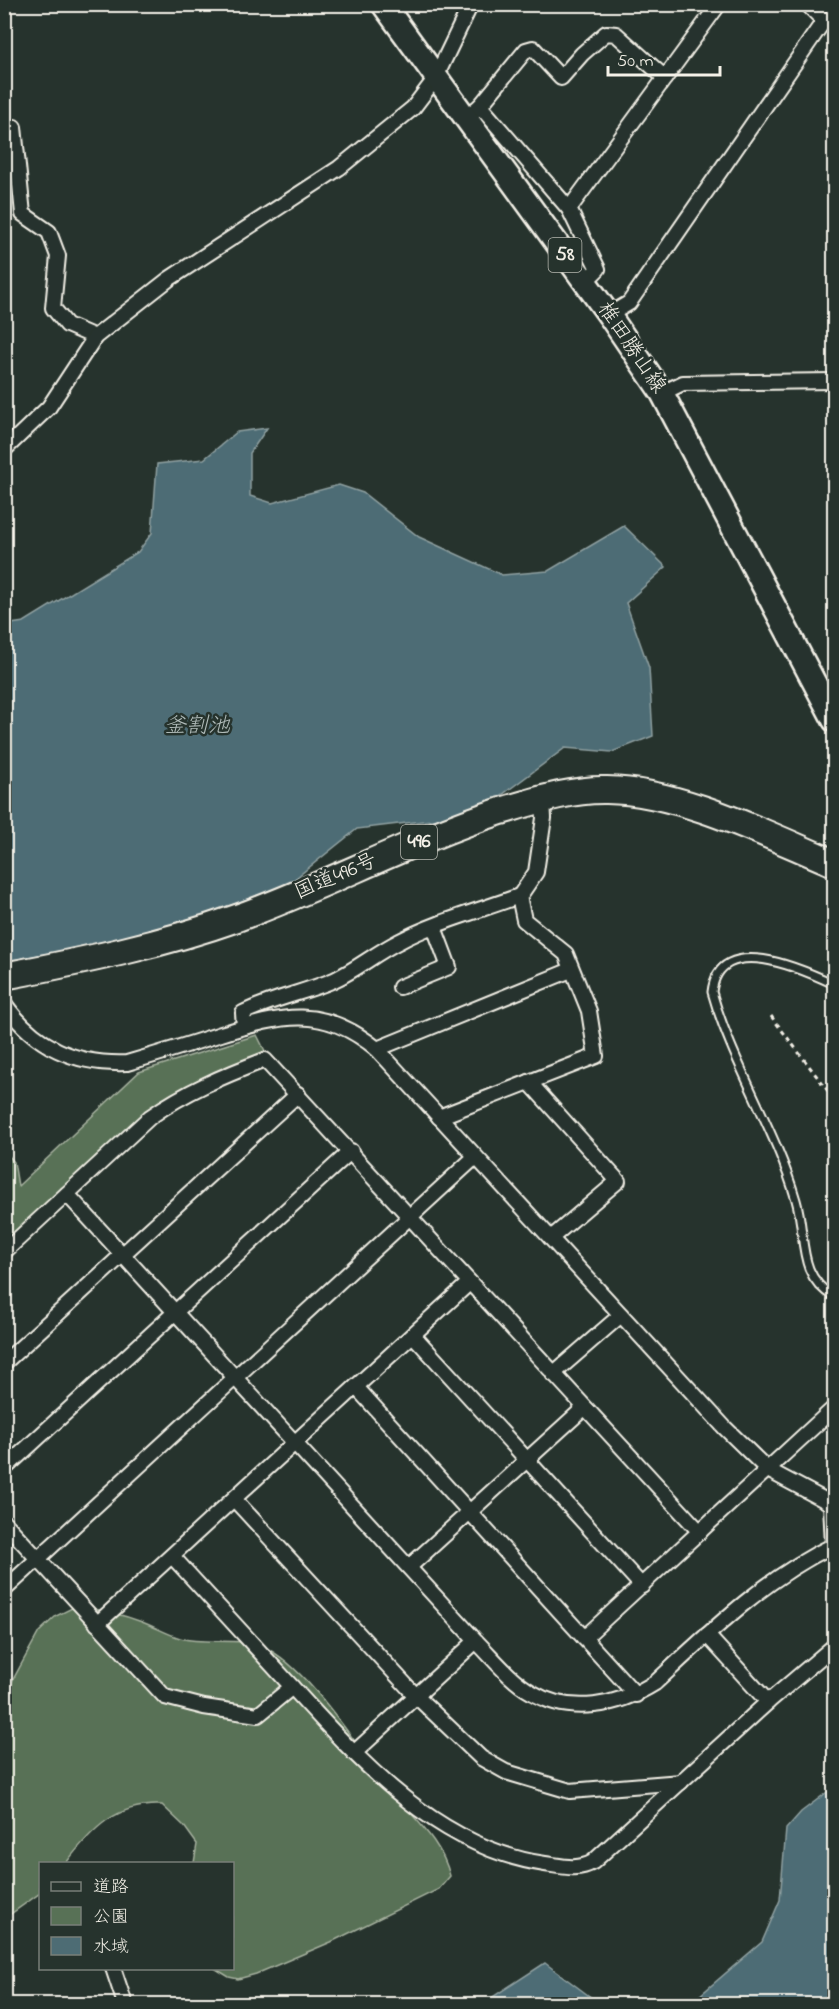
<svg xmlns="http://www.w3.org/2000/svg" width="839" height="2009" viewBox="0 0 839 2009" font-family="'Indie Flower','Klee One',sans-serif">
  <rect width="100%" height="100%" fill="#26332d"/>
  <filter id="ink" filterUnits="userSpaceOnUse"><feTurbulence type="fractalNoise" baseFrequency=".0167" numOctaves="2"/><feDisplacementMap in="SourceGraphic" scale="12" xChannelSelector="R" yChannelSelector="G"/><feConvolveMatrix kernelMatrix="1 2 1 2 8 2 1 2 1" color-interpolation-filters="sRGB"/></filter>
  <g filter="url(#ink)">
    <g fill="#587156" stroke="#a6b19f" stroke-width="1.5">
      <polygon points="257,1035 265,1051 164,1099 5,1242 4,1150 14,1162 18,1186 139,1072"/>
      <path d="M76,1606c22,3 45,8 66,16 13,5 25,12 38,16 24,7 59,-1 82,8 44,19 95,100 124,138 23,31 55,54 64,92l-11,13 -108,53 -75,32 -18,5 -9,-2 -13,-8 16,-1v-104l-38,-1 3,-19 -13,-18 -22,-21c-46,-2 -70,24 -96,58l-26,1v29l-35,25 -1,-222 35,-64 17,-16z"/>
    </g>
    <g fill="#4d6c74" stroke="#90a1a2" stroke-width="1.5">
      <polygon points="267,428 250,453 250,496 272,503 339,485 363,493 419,537 502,575 548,571 624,526 666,567 626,603 649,668 653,736 612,752 565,748 491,803 449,818 357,829 287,885 143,937 5,961 5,625 24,622 138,552 152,533 157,464 204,459 237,432"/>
      <polygon points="834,1787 834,2004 686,2004 692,2002 762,1942 780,1900 786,1829 801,1812"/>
      <polygon points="545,1963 600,2004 486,2004 488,2000"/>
    </g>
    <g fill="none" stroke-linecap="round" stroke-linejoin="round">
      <g stroke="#f4f1e8" stroke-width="11">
        <path id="lane" d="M834,984c-32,-15 -115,-53 -122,8 20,71 63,136 84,208 11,37 0,75 38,97"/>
      </g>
      <g stroke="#f4f1e8" stroke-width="18">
        <g id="street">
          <polyline points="807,4 825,22"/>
          <polyline points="480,106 526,50 533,48 561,78 582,54 606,33 616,34 665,78"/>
          <polyline points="474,111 480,106 569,209 598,269 585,282"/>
          <polyline points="4,126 14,127 23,214 49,232 58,256 53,308 67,325 95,337"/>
          <polyline points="569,209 719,4"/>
          <polyline points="609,315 629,303 821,25 834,15"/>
          <polyline points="662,393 683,383 834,381"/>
          <polyline points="4,450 49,407 95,337 169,279 339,168 413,108 435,79 471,4"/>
          <polyline points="519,897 536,872 544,818 543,799"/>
          <polyline points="400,987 449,967 434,927"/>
          <path d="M4,1003c31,44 71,62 123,60 31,-9 63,-19 94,-29 62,-19 101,-30 156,15l348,379 43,42 66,35"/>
          <path d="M244,1027l-1,-14c29,-15 61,-20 91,-33 23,-11 42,-27 64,-38 37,-20 81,-31 121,-46l5,24 42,34 23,57 7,45 -157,61"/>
          <polyline points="377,1049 571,970"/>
          <polyline points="529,1082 618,1181 551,1238"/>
          <path d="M67,1194l409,447c17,17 34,39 55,51 40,24 87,14 124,-9 56,-52 110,-105 179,-138"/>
          <path d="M4,1252l146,-135c35,-25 75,-42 115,-57l435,472"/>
          <polyline points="413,1335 642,1586"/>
          <polyline points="4,1363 298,1094"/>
          <polyline points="553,1374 621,1315"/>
          <polyline points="356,1387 636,1695"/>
          <polyline points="4,1469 351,1151"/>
          <polyline points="234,1499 416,1696 481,1758 506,1772 570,1791 681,1782"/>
          <polyline points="831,1504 833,1545"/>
          <polyline points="4,1522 165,1697 204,1707 258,1715 292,1687"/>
          <path d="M172,1556c37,40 74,81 111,121 71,78 151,171 262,187 16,2 33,7 48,-2l175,-160 66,-56"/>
          <polyline points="409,1567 584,1408"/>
          <polyline points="4,1590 475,1157"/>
          <polyline points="97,1624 469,1283"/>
          <polyline points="707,1635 768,1702"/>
          <polyline points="584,1638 834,1408"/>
          <polyline points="354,1753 476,1641"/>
          <polyline points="113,1968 125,2004"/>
        </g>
      </g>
      <g stroke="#f4f1e8" stroke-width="27">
        <polyline id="primary" points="383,4 609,315 662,393 834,720"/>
      </g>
      <g stroke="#f4f1e8" stroke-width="30">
        <path id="highway" d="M4,976c79,-15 157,-31 233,-58 89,-32 174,-78 264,-107 34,-10 70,-22 106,-21 74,1 160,45 227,73"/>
      </g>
      <polyline stroke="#f4f1e8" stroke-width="3" stroke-dasharray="4.5 4.5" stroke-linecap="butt" points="771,1016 828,1091"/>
      <use href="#lane" stroke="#26332d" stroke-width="7"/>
      <use href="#street" stroke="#26332d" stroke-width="14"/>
      <use href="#primary" stroke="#26332d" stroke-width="22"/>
      <use href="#highway" stroke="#26332d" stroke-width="26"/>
    </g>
  </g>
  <g text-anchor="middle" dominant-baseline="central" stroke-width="5" stroke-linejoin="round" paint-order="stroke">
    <g fill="#26332d" stroke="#b6b8b0" stroke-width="1.5">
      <rect x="548.5" y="238" width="33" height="34" rx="4.5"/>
      <rect x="401" y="825" width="36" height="34" rx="4.5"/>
    </g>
    <g font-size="20" font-weight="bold" fill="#f4f1e8">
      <text x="565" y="255">58</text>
      <text x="419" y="842">496</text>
    </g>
    <g font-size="21" fill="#f4f1e8" stroke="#26332d">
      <text transform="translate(631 348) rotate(56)">椎田勝山線</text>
      <text transform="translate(336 877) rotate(-23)">国道496号</text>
    </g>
    <g font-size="22" font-style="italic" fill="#b1bcba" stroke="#26332d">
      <text x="197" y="727">釜割池</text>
    </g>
  </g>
  <rect width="839" height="2009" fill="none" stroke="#26332d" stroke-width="24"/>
  <rect x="12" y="12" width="815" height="1985" fill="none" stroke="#f4f1e8" stroke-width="2" filter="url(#ink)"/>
  <rect x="39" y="1862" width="195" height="108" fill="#26332d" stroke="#787f78" stroke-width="1.5"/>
  <rect x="51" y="1882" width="30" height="9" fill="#26332d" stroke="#787f78" stroke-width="1.5"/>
  <text x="93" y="1892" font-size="18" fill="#f4f1e8">道路</text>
  <rect x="51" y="1907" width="30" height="18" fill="#587156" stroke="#787f78" stroke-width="1.5"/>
  <text x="93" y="1922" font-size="18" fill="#f4f1e8">公園</text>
  <rect x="51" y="1937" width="30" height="18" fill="#4d6c74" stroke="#787f78" stroke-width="1.5"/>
  <text x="93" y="1952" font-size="18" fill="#f4f1e8">水域</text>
  <path d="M608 66v9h112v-9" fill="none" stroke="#f4f1e8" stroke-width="3"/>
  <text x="617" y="66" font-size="18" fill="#f4f1e8" stroke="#26332d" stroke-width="4.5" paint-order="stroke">50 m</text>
</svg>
